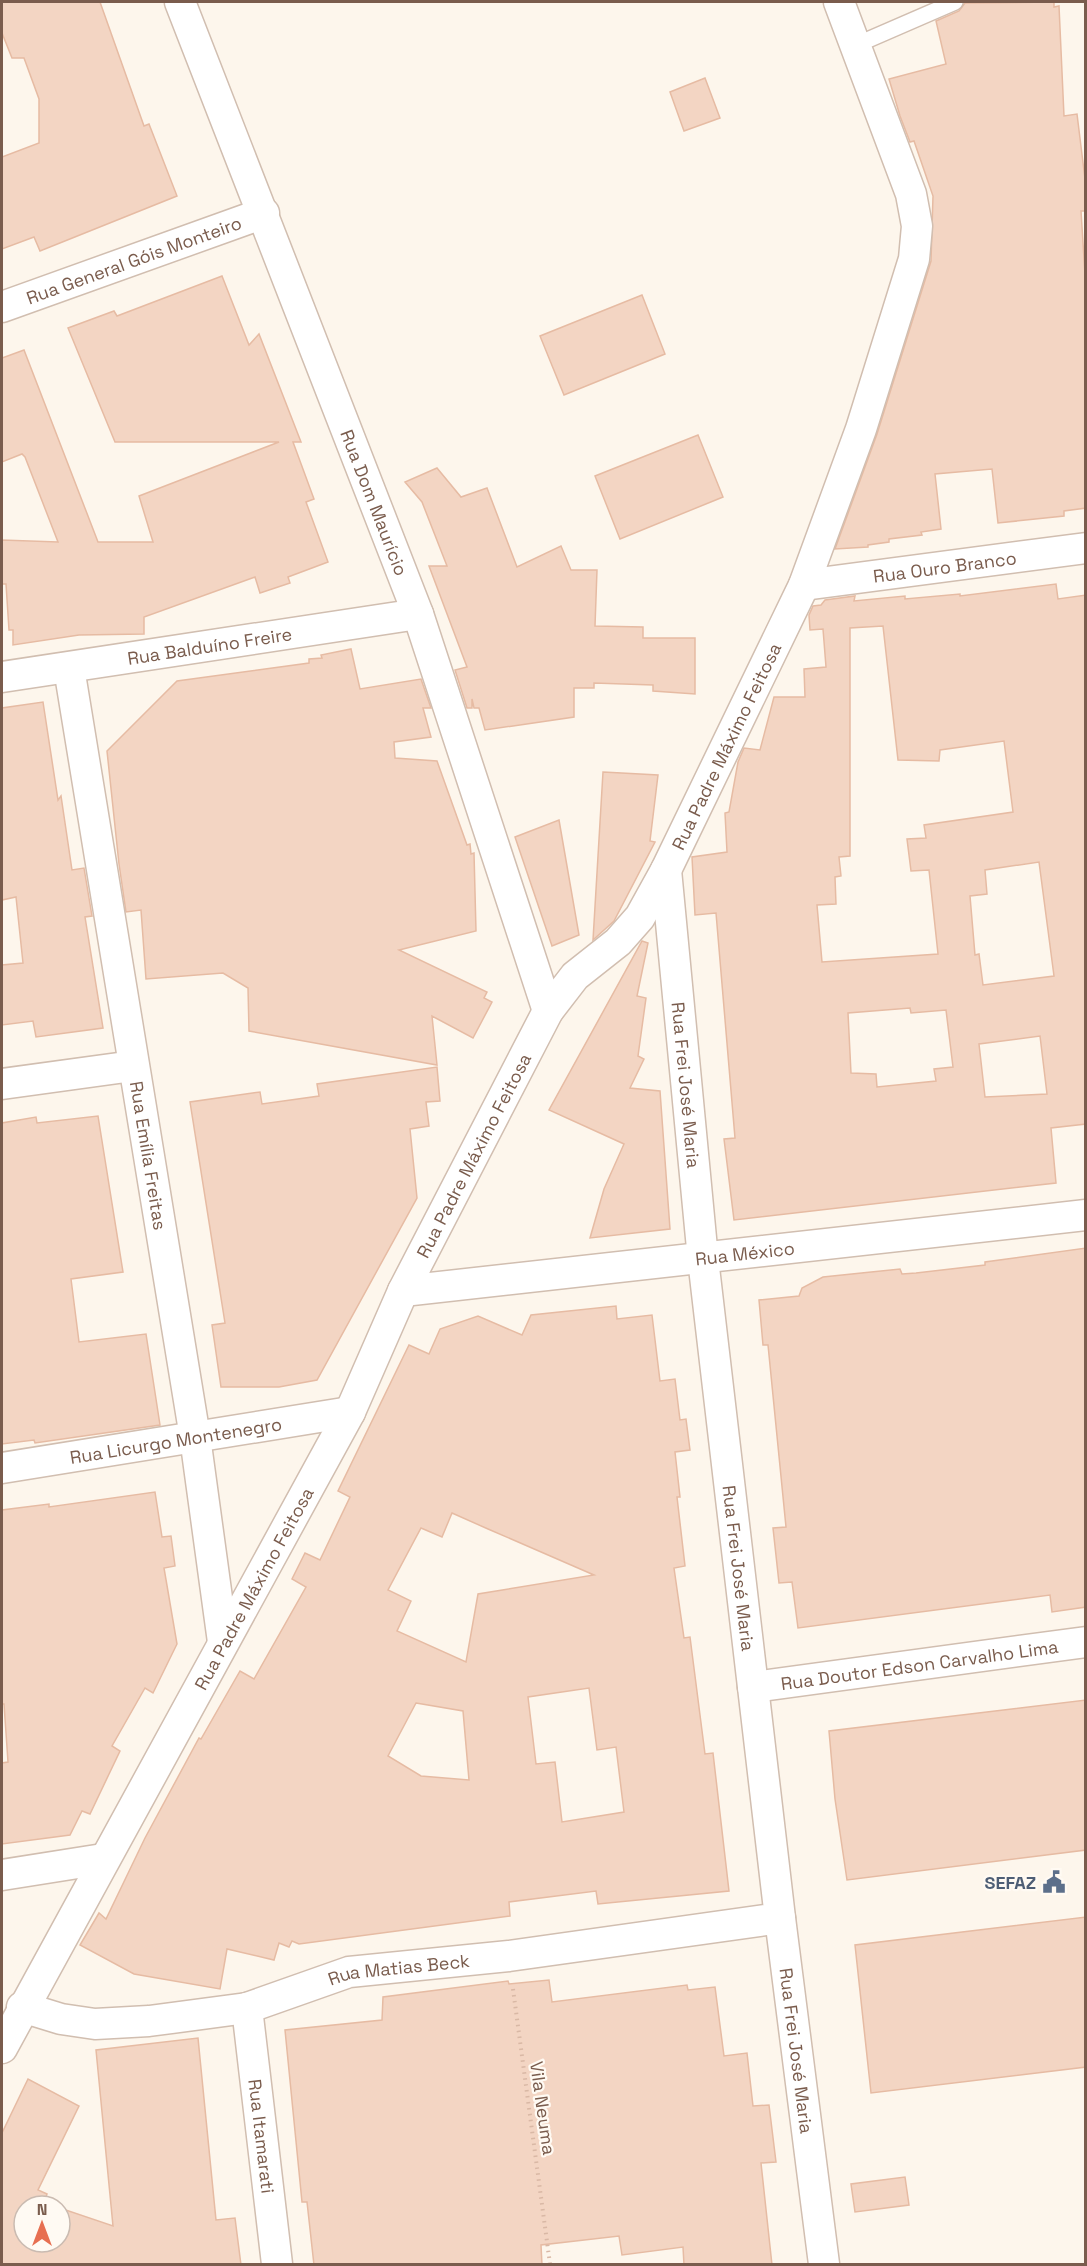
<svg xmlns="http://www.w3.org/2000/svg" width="1087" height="2266" viewBox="0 0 1087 2266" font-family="'Space Grotesk',sans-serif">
  <rect width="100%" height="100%" fill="#fdf6ec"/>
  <g fill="#f3d5c3" stroke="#e6bba3" stroke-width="1.5" fill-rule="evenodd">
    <polygon points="2,2 100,2 144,126 149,124 177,196 40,251 34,237 2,249 2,157 39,143 39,99 24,58 12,58 2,33"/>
    <polygon points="965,3 1054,2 1054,7 1059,6 1064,116 1077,114 1086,187 1086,211 1081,211 1086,290 1086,508 1064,511 1064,516 998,523 992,469 935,474 941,529 921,532 922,535 889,539 889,542 868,545 868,547 835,549 877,434 931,261 933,196 914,141 910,142 900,116 889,79 946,64 936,21 959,11"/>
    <polygon points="705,78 720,118 684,131 670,92"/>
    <polygon points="222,276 249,345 259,334 301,442 293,442 314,499 306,502 328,562 288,577 290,583 260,593 255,577 144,617 144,634 79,635 13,645 13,630 9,630 6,584 2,584 2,540 58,542 25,457 22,454 2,462 2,358 24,350 98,542 153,542 139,496 279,442 115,442 68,328 114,311 117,316"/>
    <polygon points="642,295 665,354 564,395 540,336"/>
    <polygon points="698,435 723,497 620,539 595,476"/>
    <polygon points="437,468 461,497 487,488 517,567 561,546 571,570 597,570 595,626 643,627 643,638 695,638 695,694 653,691 653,685 594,683 594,688 574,688 574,717 485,730 479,708 474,708 472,699 472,708 467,708 455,670 467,667 429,566 447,566 422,502 405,482"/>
    <path d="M1056,584l2,15 28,-4v529l-35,4 5,55 -322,37 -10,-81 11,-1 -19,-225 -21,2 -3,-58 35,-5 -2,-39 4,-1 9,-50 6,-14 16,2 14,-53h31l-1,-28 22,-2 -3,-38 -13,1 -1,-15 4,-9 8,-1 4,-5 30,-4 -1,5 51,-5v3l55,-5v2zM883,626l15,134 41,1 1,-11 64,-9 9,71 -89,13 2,13 -19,1 4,32 18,-1 9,84 -116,8 -5,-57 19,-1 -1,-27 6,-1 -2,-19 11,-1v-228zM1039,862l15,114 -71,9 -4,-31 -4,1 -5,-59 17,-2 -2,-24zM910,1008l1,5 35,-3 7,57 -19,2 2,12 -59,6 -1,-13 -25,-1 -3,-60zM1040,1036l7,58 -62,3 -6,-53z"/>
    <polygon points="351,649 360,689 421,679 431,708 423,708 431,737 394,742 395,758 437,761 467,845 470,844 471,854 474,853 476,931 399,950 487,992 484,998 492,1002 473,1038 432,1016 437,1065 249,1031 248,988 223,973 146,979 141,910 126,912 119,864 107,751 177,681 309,663 309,659 322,658 321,655"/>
    <polygon points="43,702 58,800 61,796 72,870 84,868 92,916 85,917 103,1028 36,1037 33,1021 2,1025 2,965 23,963 16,897 2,900 2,708"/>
    <polygon points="603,772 658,775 650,841 655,842 614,921 593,940"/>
    <polygon points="559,820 579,935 552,946 515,837"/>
    <polygon points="642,941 648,943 637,996 646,998 638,1056 644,1059 630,1088 660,1091 670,1229 590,1238 604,1189 624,1144 549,1110"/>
    <polygon points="437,1067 440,1101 426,1102 429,1126 410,1129 417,1198 317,1380 279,1387 221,1387 212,1325 225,1323 190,1102 260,1092 262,1104 319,1096 317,1084"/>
    <polygon points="98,1116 123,1272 71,1279 79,1342 146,1334 160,1425 35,1443 34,1440 2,1444 2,1123 36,1117 37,1123"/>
    <polygon points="1086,1248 1086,1607 1052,1612 1050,1595 798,1628 792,1582 779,1583 773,1528 786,1527 768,1345 763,1345 759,1300 799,1296 802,1288 823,1277 900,1269 902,1274 916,1273 985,1265 985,1262"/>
    <path d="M616,1306l1,13 35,-4 8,66 15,-2 5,41 6,-1 4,31 -15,2 5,45h-3l8,69 -11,2 10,70 6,-1 15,117 8,-1 16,138 -131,13 -2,-13 -87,11 1,14 -211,28 -7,-3 -3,6 -10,-4 -5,17 -47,-11 -7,40 -86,-15 -54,-29 19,-32 7,6 39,-81 54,-100 2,1 39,-68 14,8 52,-92 -14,-8 13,-26 15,7 30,-63 -12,-6 71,-146 20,9 11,-25 38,-13 44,19 9,-20zM452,1513l36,16 106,46 -116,19 -12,68 -69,-31 14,-30 -23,-11 33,-62 21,9zM589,1688l8,62 19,-3 8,65 -62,10 -7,-60 -19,2 -8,-67zM416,1703l47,8 6,69 -48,-4 -33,-20z"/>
    <polygon points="155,1492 162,1537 171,1536 175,1566 164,1568 177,1644 153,1693 145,1688 112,1746 120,1751 90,1814 82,1811 70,1835 2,1844 2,1763 8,1762 4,1704 2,1704 2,1510 49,1504 49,1507"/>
    <polygon points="1086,1700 1086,1850 847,1880 835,1799 829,1731"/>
    <polygon points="1086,1917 1086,2067 871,2093 855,1945"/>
    <polygon points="549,1980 552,2002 687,1985 688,1990 715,1987 724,2056 747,2053 753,2106 769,2105 776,2162 761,2163 772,2265 684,2265 683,2247 622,2255 619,2236 541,2245 542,2265 314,2265 307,2202 302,2202 285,2030 382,2020 383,1997 508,1981 509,1984"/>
    <polygon points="198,2038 216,2220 235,2218 241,2265 2,2265 2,2133 28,2079 79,2106 38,2190 47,2194 44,2203 54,2206 24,2206 24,2242 60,2242 60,2208 113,2226 96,2050"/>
    <polygon points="905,2177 909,2205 855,2212 851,2184"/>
  </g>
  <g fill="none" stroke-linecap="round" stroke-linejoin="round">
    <g stroke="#d1beb0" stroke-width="18">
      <polyline id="service" points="856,45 955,2"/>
    </g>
    <g stroke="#d1beb0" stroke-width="33">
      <g id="minor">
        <path id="s1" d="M180,2l238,612 130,397"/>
        <path id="s2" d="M2,307l262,-94"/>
        <path id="s3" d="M804,585l282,-37"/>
        <path id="s4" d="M69,668l126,769 28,205"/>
        <path id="s5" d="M2,677l416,-63"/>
        <path id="s6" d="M666,870l37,389 77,659 44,346"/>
        <polyline points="2,1084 133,1066"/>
        <path id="s7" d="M403,1291l683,-76"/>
        <path id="s8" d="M2,1468l348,-56"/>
        <path id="s9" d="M753,1687l333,-45"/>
        <polyline points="2,1875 103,1859"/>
        <path id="s10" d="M22,2007l39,12 34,5 54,-3 98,-13 102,-36 160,-16 271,-38"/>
        <path id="s11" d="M247,2008l30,256"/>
        <path id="s12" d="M2,2048l348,-636 53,-121 145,-280 27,-35 43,-34 22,-25 26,-47 138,-285 57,-156 53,-170 3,-33 -6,-32 -72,-192"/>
      </g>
    </g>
    <polyline stroke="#d9b8a5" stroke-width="4" stroke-dasharray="1.5 4.5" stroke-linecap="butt" points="513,1989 550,2264"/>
    <use href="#service" stroke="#fff" stroke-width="15"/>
    <use href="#minor" stroke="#fff" stroke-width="30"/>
  </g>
  <defs>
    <g id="civic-bare" transform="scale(1.8)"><path d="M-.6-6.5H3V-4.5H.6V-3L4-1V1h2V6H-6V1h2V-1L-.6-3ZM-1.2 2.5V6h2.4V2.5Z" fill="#5c6f8a" stroke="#fffaf3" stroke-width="2.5" paint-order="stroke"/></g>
  </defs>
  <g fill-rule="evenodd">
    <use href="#civic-bare" x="1054" y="1882"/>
  </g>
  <g text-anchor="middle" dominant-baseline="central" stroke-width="4.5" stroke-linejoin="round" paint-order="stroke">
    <g font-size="18" fill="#7a5c4d" stroke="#fffaf3">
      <text stroke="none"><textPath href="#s2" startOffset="140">Rua General Góis Monteiro</textPath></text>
      <text stroke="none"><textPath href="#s1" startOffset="537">Rua Dom Maurício</textPath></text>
      <text stroke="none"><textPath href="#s3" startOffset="142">Rua Ouro Branco</textPath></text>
      <text stroke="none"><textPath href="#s5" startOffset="210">Rua Balduíno Freire</textPath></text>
      <text stroke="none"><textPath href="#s12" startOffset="1496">Rua Padre Máximo Feitosa</textPath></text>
      <text stroke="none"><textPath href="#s6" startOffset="216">Rua Frei José Maria</textPath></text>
      <text stroke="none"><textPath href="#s4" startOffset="494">Rua Emília Freitas</textPath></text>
      <text stroke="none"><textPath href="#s12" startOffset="1010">Rua Padre Máximo Feitosa</textPath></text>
      <text stroke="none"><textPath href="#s7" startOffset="344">Rua México</textPath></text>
      <text stroke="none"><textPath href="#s8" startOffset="176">Rua Licurgo Montenegro</textPath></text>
      <text stroke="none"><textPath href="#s6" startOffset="702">Rua Frei José Maria</textPath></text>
      <text stroke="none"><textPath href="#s12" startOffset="524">Rua Padre Máximo Feitosa</textPath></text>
      <text stroke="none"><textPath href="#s9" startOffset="168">Rua Doutor Edson Carvalho Lima</textPath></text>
      <text stroke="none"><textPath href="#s10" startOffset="386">Rua Matias Beck</textPath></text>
      <text stroke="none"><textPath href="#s6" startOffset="1188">Rua Frei José Maria</textPath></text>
      <text transform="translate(543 2108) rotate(82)">Vila Neuma</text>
      <text stroke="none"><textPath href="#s11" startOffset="129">Rua Itamarati</textPath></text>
    </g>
    <g font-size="18" font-weight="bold" fill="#4e5e75" stroke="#fffaf3" text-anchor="end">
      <text x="1036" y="1882">SEFAZ</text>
    </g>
  </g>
  <rect width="1087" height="2266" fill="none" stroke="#7a5c4d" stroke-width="6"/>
  <g transform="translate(42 2224)"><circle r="28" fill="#fffaf3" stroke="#cabbb1" stroke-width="1.5"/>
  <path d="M0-4.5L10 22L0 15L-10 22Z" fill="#e76f51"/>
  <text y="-9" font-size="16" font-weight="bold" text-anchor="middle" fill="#7a5c4d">N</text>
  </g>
</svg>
